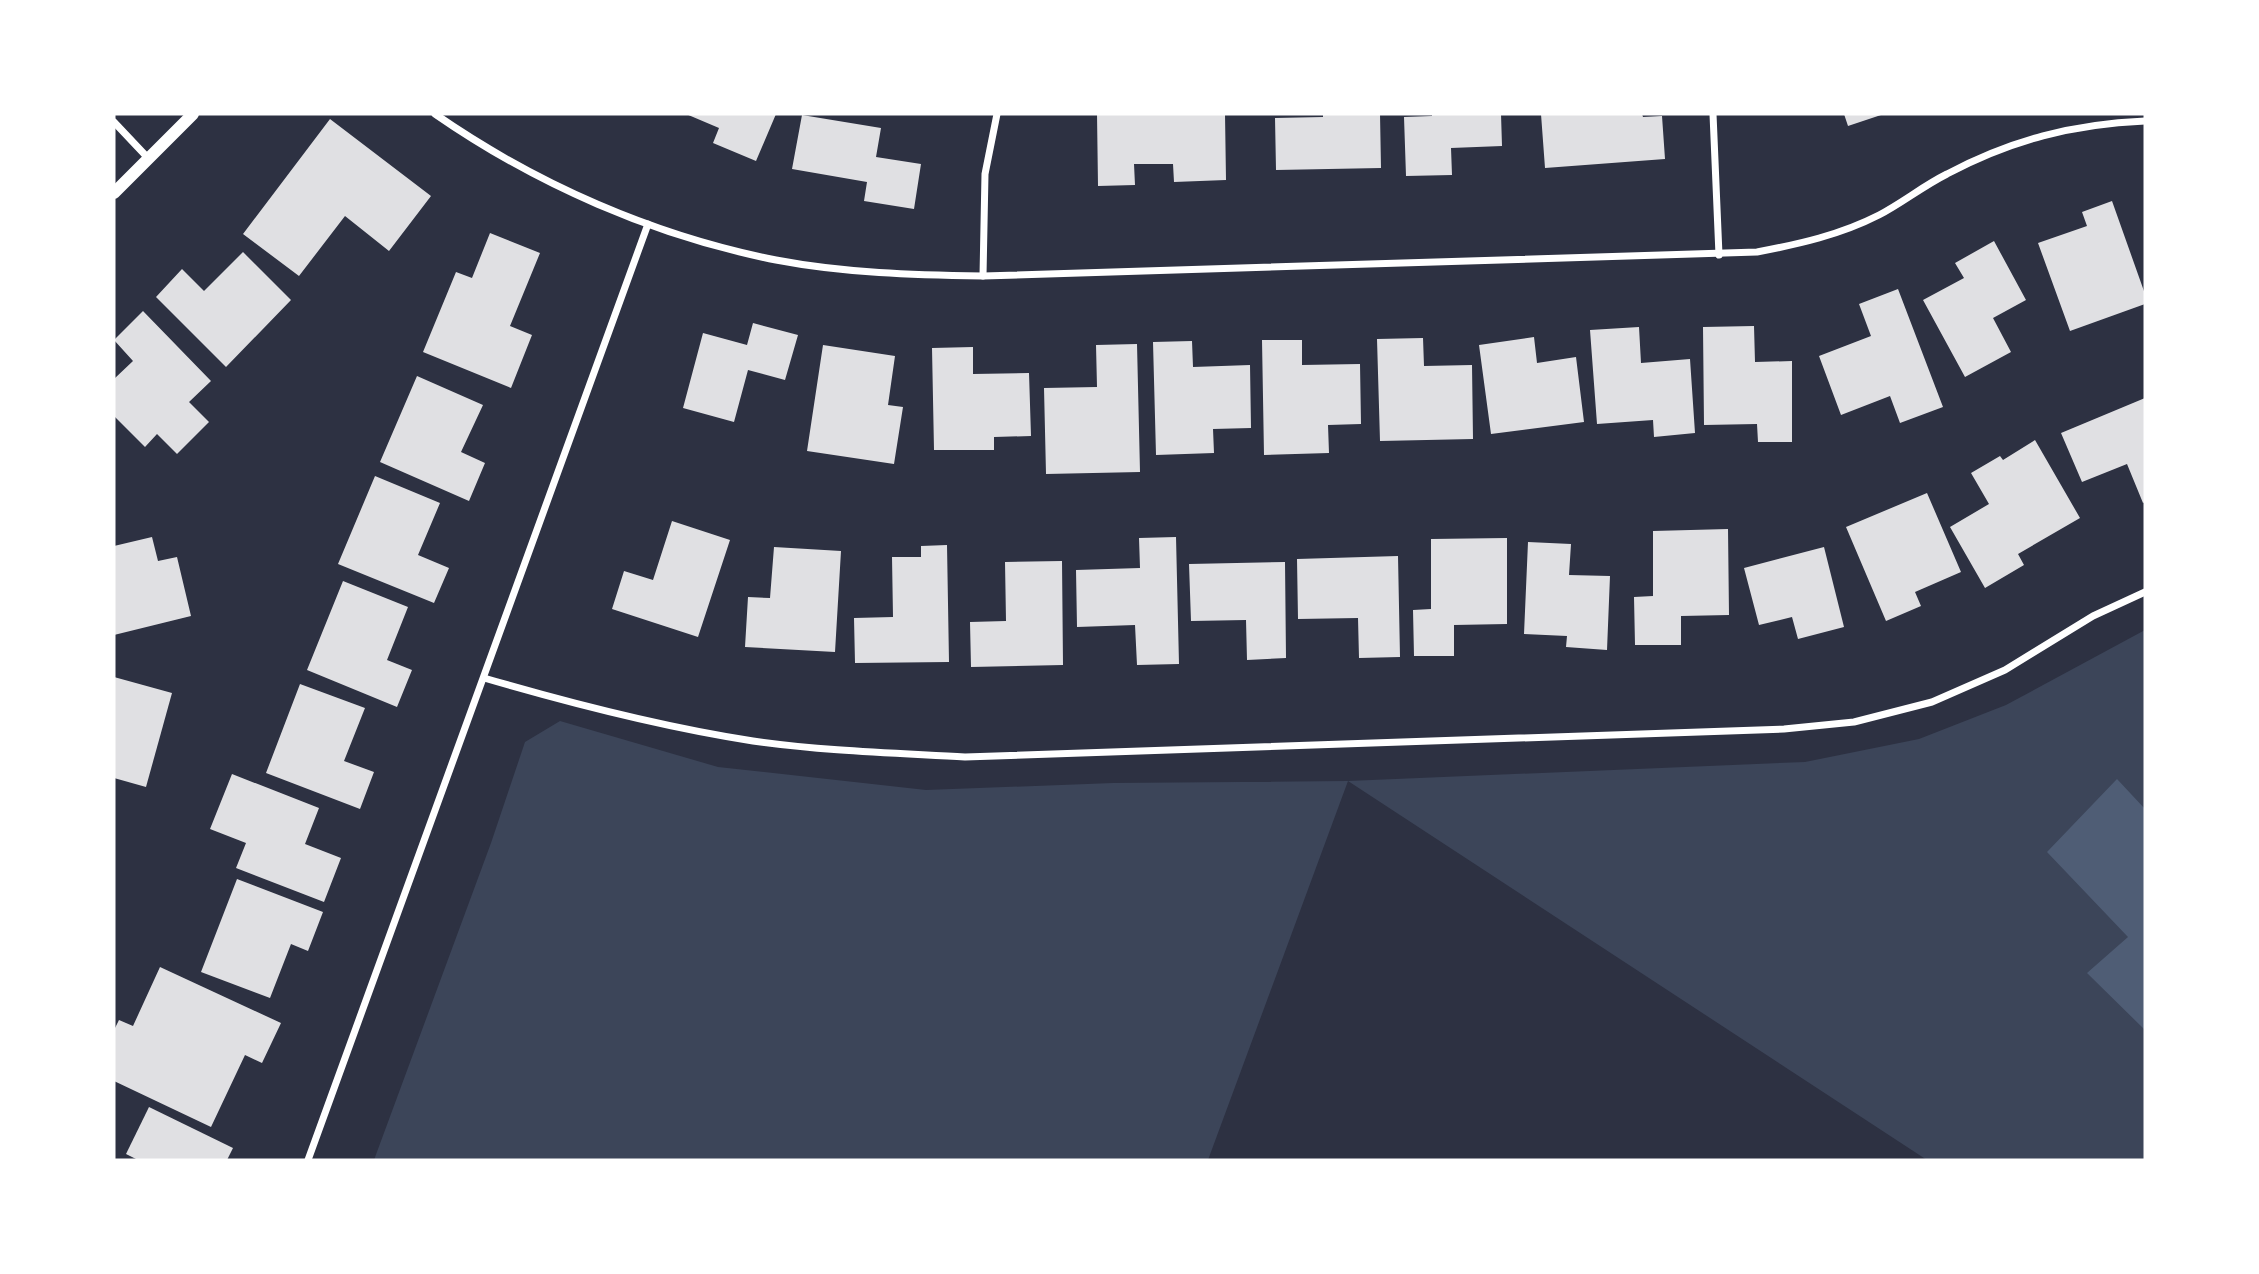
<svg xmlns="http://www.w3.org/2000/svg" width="2259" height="1274" viewBox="0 0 2259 1274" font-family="Commissioner,sans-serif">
  <rect width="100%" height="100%" fill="#2d3142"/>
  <polygon fill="#3c4559" points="2145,630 2145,1160 1927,1160 1348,781 1208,1160 374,1160 491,843 525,742 560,721 718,767 926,790 1113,783 1348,781 1805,762 1919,739 2006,705"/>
  <polygon fill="#4f5d75" points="2117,779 2145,809 2145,1030 2087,973 2128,937 2047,852"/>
  <g fill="#e0e0e3">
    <polygon points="686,114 776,114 756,161 713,143 719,128"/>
    <polygon points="1097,114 1225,114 1226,180 1174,182 1173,164 1134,164 1135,185 1098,186"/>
    <polygon points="1323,114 1380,114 1381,168 1276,170 1275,118 1323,117"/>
    <polygon points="1432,114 1501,114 1502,146 1451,148 1452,175 1406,176 1404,117 1432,116"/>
    <polygon points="1541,114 1642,114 1643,117 1662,116 1665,159 1545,168"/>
    <polygon points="1844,114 1884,114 1848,126"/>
    <polygon points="802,115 881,128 876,157 921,164 914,209 864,201 867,182 792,169"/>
    <polygon points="330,119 431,196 389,251 345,216 299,276 243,234"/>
    <polygon points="2112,201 2145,294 2145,304 2070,331 2038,243 2087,226 2082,212"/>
    <polygon points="490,233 540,253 510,326 532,335 511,388 423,352 456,272 472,278"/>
    <polygon points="1994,241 2026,300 1993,318 2011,352 1965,377 1923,300 1964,278 1955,263"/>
    <polygon points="243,252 291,300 226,367 156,297 182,269 204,291"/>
    <polygon points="1898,289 1943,407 1900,423 1890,396 1841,415 1819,356 1871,336 1859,304"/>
    <polygon points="143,311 211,381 189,402 209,422 177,454 157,434 145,447 114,416 114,379 133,361 114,340"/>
    <polygon points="753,323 798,335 785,380 748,370 734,422 683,408 703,333 747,345"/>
    <polygon points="1754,326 1755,362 1792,361 1792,442 1758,442 1757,424 1704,425 1703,327"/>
    <polygon points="1639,327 1641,363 1690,359 1695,433 1654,437 1653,420 1597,424 1590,330"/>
    <polygon points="1534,337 1537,363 1576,357 1584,422 1491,434 1479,345"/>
    <polygon points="1423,338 1424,366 1472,365 1473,439 1380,441 1377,339"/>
    <polygon points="1262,340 1302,340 1302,365 1360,364 1361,424 1328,425 1329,453 1264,455"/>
    <polygon points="1192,341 1193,367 1250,365 1251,428 1213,429 1214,453 1156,455 1153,342"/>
    <polygon points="1137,344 1140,472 1046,474 1044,388 1097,387 1096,345"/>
    <polygon points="823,345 895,356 888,405 903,407 894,464 807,451"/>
    <polygon points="973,347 973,374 1029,373 1031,436 994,437 994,450 934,450 932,348"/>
    <polygon points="417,376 483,405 461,452 485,463 469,501 380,462"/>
    <polygon points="2145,398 2145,502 2143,503 2127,464 2082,482 2061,433"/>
    <polygon points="2035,440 2080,518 2018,554 2024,565 1985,588 1950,527 1989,504 1971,473 2000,456 2003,460"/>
    <polygon points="375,476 440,503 418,555 449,568 434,603 338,564"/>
    <polygon points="1927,493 1961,572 1915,592 1921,606 1886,621 1846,527"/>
    <polygon points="672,521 730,540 698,637 612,609 624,571 653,580"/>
    <polygon points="1728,529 1729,615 1681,616 1681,645 1635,645 1634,597 1653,596 1653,531"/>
    <polygon points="152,537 158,561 177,557 191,616 114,635 114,546"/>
    <polygon points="1176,537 1179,664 1137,665 1135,625 1077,627 1076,570 1140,568 1139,538"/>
    <polygon points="1507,538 1507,624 1454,625 1454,656 1414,656 1413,610 1431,609 1431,539"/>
    <polygon points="1528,542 1571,544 1569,575 1610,576 1607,650 1566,647 1567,636 1524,634"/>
    <polygon points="947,545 949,662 855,663 854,618 893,617 892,557 921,557 921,546"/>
    <polygon points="774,547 841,551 835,652 745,647 748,597 770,598"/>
    <polygon points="1824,547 1844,627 1798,639 1792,617 1759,625 1744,568"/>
    <polygon points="1398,556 1400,657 1359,658 1358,618 1298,619 1297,559"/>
    <polygon points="1062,561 1063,665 971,667 970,622 1006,621 1005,562"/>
    <polygon points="1285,562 1286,658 1247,660 1246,620 1191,621 1189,564"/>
    <polygon points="343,581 408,607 387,660 412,670 397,707 307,670"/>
    <polygon points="114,677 172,693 146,787 114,778"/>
    <polygon points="300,684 365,708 344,761 374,772 360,809 266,773"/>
    <polygon points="232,774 319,808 305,844 341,858 324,902 236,868 246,843 210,829"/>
    <polygon points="237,879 323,912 308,951 291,944 270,998 201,972"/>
    <polygon points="160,967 281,1023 262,1063 245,1055 211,1127 114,1081 114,1030 119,1020 133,1026"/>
    <polygon points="149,1107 233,1148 227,1160 138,1160 126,1154"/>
  </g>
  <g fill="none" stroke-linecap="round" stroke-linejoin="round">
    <g stroke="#fff" stroke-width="7">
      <path d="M435,114c101,70 219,122 341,146 68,13 138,15 207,16l774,-24c42,-8 83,-17 122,-37 23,-12 44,-29 68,-41 64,-34 126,-50 198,-53"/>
      <polyline points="1713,114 1719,255"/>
      <polyline points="114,122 148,158"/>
      <polyline points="983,276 985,174 997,114"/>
      <path d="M484,678c89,26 178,49 269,63 70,10 141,12 212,16l819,-28 70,-7 78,-20 73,-32 88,-54 52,-24"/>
      <polyline points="308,1160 648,224"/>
    </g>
    <polyline stroke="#fff" stroke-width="12" points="114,193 193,114"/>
  </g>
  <rect width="2259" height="1274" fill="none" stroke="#ffffff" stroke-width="231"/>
</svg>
